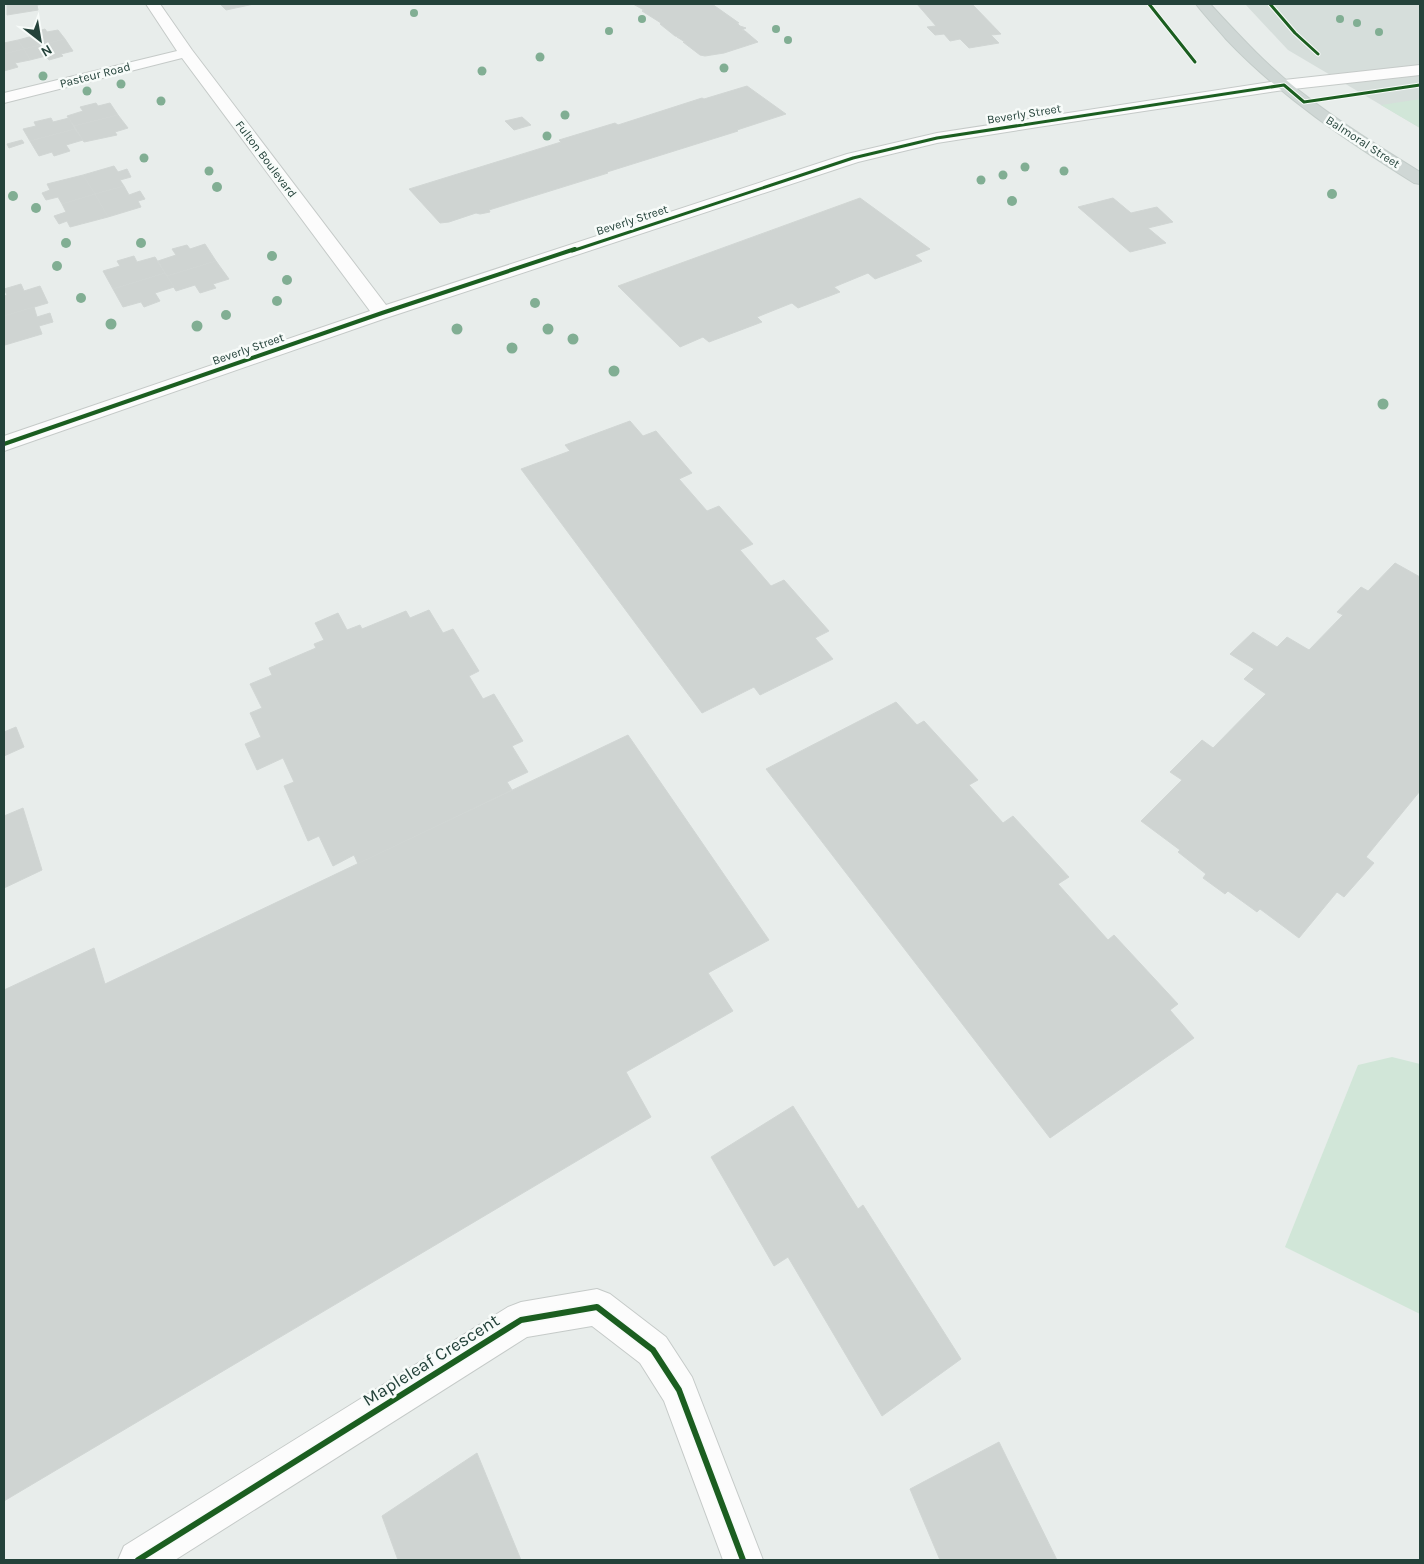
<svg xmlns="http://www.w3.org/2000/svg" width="1424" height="1564" viewBox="0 0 1424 1564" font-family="Karla,sans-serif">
  <rect width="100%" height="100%" fill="#e8edeb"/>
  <polygon fill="#d6dedb" points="1245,4 1420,4 1420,128 1288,50"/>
  <g fill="#d1e6d8">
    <polygon points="1420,99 1420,128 1381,105"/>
    <polygon points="1392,1057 1420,1064 1420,1314 1285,1247 1358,1065"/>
  </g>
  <g fill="#cfd4d2" stroke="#d1d6d4">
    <polygon points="7,4 45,4 37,5 38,10 7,15"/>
    <polygon points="220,4 254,4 226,10"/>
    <polygon points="633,4 712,4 739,23 737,23 740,26 746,28 742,30 745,31 758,42 724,53 705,56 700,55 683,42 685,42 677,37 680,37 675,36 660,24 661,23 642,11 644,10"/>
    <polygon points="917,4 972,4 1001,34 991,35 999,43 969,48 960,39 950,41 944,34 935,35 927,27 936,26"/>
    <polygon points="45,29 47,32 58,30 65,39 24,49 18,40 33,36 31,33"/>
    <polygon points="65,39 73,51 61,54 63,56 49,60 46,56 30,60 24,49"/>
    <polygon points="18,40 24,49 4,54 4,43"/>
    <polygon points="24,49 30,60 15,63 18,67 4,71 4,54"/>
    <polygon points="747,86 786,114 737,130 738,131 607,172 608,173 489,210 490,212 480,214 476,213 449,222 440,223 409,189 561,142 559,140 615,123 618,125 702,98 704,99"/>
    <polygon points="96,103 98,106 110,103 118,115 74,126 67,116 83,111 80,107"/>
    <polygon points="118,115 128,128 115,132 117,135 84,142 74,126"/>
    <polygon points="522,117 531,125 514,130 505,121"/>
    <polygon points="51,118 53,122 69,118 75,129 30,141 23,129 36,126 34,122"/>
    <polygon points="75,129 83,140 66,145 70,151 54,156 52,152 39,156 30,141"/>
    <polygon points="22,140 24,143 9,148 7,144"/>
    <polygon points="114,166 118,172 127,169 131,177 120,180 124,186 95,194 83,175"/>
    <polygon points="83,175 95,194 62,204 58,197 46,200 42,193 50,190 47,184"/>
    <polygon points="124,186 129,195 140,191 145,199 138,201 141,207 108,217 95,194"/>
    <polygon points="95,194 108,217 70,227 67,221 59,224 54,216 66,212 62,204"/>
    <polygon points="860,198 930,249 915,255 922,261 875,279 868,273 834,287 840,292 798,308 792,303 757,317 762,322 709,342 703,337 680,347 618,286"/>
    <polygon points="1113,198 1131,213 1157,207 1173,222 1148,228 1166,243 1130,252 1078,207"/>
    <polygon points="205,244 216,261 167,276 158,261 176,255 172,249 187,245 190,249"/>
    <polygon points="134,256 137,262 155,257 165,273 113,289 103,271 120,266 117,261"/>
    <polygon points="216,261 229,279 213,284 216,288 200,293 195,285 176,291 167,276"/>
    <polygon points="165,273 174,287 155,293 160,301 144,307 141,302 123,307 113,289"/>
    <polygon points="21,284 24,291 40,286 48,303 4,316 4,296 7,295 4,289"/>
    <polygon points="34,307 37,317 50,313 53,322 39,326 42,334 5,345 4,316"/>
    <polygon points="630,421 643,436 656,431 692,473 679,479 707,511 719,506 753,544 740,550 771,586 784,580 829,631 815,638 833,659 760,695 754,687 702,713 521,469 570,451 565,445"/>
    <polygon points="1395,563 1420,577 1420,791 1366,857 1374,863 1344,897 1337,892 1299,938 1260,909 1257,912 1228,891 1225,894 1203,878 1206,874 1178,852 1180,850 1141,821 1182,780 1170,772 1202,740 1213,748 1266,694 1244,679 1254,669 1230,654 1253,632 1277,647 1287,637 1309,650 1343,615 1337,612 1361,587 1368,591"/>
    <polygon points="429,610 443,633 453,629 479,671 469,676 483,699 494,694 523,741 512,746 528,772 507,782 512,790 358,864 354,855 333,866 319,836 308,841 284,786 294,782 283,758 257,770 245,744 261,737 250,713 262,708 250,684 272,675 269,668 316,648 314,644 324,640 315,623 338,613 347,630 360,625 362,629 406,611 410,618"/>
    <polygon points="896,702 917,725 924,721 978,780 969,785 1003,823 1013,816 1069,877 1058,884 1108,940 1114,935 1178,1004 1170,1010 1194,1038 1050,1138 766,769"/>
    <polygon points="16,727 24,747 4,756 4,732"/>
    <polygon points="628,735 769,940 708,973 733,1011 626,1072 651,1117 4,1501 4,990 94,948 105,984"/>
    <polygon points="23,808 42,870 4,888 4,816"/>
    <polygon points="793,1106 858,1209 863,1205 961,1359 882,1416 788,1257 774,1266 711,1157"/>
    <polygon points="999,1442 1057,1560 940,1560 910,1489"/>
    <polygon points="477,1453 521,1560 398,1560 382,1516"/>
  </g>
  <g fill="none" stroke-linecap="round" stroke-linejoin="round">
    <g stroke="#c5cac8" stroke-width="2">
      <g id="minor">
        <polygon points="146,4 160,4 192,50 386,305 847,154 937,133 1284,80 1420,65 1420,75 1284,90 1038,127 937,143 858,162 389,317 4,451 4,436 370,311 182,58 4,103 4,93 177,51"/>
        <polygon points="597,1289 610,1294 666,1337 692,1377 763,1560 723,1560 664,1401 640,1363 592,1326 527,1337 175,1560 118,1560 124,1546 508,1307 521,1302"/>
      </g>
    </g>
    <g stroke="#c3ccc9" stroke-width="2">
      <path id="major" d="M1196,4h14c28,30 55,60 87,85 39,31 81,57 123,83v12l-6,-1c-68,-43 -133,-86 -188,-144 -10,-12 -21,-23 -30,-35z"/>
    </g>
    <use href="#minor" fill="#fcfcfc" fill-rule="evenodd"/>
    <use href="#major" fill="#cfd7d5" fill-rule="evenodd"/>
    <g stroke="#f7fbf9" stroke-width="5">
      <g id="cycleway-far2">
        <polyline points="1149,4 1195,62"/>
        <polyline points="1270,4 1295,33 1318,54"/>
        <polyline points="572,251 853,158 937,138 1284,85 1304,102 1420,85"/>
      </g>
    </g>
    <g stroke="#f7fbf9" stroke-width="6">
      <polyline id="cycleway-far1" points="4,444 382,313 575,249"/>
    </g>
    <g stroke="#f7fbf9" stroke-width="9">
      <polyline id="cycleway" points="138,1560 521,1320 597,1307 653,1350 679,1390 743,1560"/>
    </g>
    <use href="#cycleway-far2" stroke="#1b5e20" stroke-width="3"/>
    <use href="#cycleway-far1" stroke="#1b5e20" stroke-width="4"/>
    <use href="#cycleway" stroke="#1b5e20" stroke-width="6"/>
  </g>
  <g fill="#81ae93">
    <circle cx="414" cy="13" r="4"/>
    <circle cx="642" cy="19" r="4"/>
    <circle cx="1340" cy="19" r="4"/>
    <circle cx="1357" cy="23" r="4"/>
    <circle cx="776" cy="29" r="4"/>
    <circle cx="609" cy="31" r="4"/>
    <circle cx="1379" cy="32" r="4"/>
    <circle cx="788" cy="40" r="4"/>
    <circle cx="540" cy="57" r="4.5"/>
    <circle cx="724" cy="68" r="4.5"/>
    <circle cx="482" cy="71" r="4.5"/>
    <circle cx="43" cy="76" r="4.5"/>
    <circle cx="121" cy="84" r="4.5"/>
    <circle cx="87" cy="91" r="4.5"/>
    <circle cx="161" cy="101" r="4.5"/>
    <circle cx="565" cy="115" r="4.5"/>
    <circle cx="547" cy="136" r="4.5"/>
    <circle cx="144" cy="158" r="4.5"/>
    <circle cx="1025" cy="167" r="4.5"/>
    <circle cx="209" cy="171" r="4.5"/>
    <circle cx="1064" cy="171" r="4.5"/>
    <circle cx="1003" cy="175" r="4.5"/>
    <circle cx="981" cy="180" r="4.5"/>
    <circle cx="217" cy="187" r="5"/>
    <circle cx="1332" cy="194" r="5"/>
    <circle cx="13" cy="196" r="5"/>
    <circle cx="1012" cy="201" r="5"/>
    <circle cx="36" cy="208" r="5"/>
    <circle cx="66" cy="243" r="5"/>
    <circle cx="141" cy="243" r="5"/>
    <circle cx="272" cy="256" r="5"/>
    <circle cx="57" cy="266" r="5"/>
    <circle cx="287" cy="280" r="5"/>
    <circle cx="81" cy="298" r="5"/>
    <circle cx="277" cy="301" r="5"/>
    <circle cx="535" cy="303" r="5"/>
    <circle cx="226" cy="315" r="5"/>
    <circle cx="111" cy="324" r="5.5"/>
    <circle cx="197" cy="326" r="5.5"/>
    <circle cx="457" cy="329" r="5.5"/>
    <circle cx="548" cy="329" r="5.5"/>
    <circle cx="573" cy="339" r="5.5"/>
    <circle cx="512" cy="348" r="5.5"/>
    <circle cx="614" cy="371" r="5.5"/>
    <circle cx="1383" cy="404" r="5.5"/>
  </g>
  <g text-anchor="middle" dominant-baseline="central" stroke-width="5" stroke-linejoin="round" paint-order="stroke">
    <g font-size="12" fill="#24423a" stroke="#f7fbf9">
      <text transform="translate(95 75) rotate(-14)">Pasteur Road</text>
      <text transform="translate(1024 114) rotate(-9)">Beverly Street</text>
      <text transform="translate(1363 142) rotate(33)">Balmoral Street</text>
      <text transform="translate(266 159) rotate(53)">Fulton Boulevard</text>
      <text transform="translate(632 220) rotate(-18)">Beverly Street</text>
      <text transform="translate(248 349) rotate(-19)">Beverly Street</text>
    </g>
    <g font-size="18" fill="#24423a" stroke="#f7fbf9">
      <text transform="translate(431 1360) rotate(-32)">Mapleleaf Crescent</text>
    </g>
  </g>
  <rect width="1424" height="1564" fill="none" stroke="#24423a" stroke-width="10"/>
  <g transform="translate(40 40) rotate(149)" stroke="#f7fbf9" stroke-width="4" paint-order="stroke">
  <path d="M0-4L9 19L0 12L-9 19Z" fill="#24423a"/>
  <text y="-8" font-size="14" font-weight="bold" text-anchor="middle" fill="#24423a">N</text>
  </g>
</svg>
